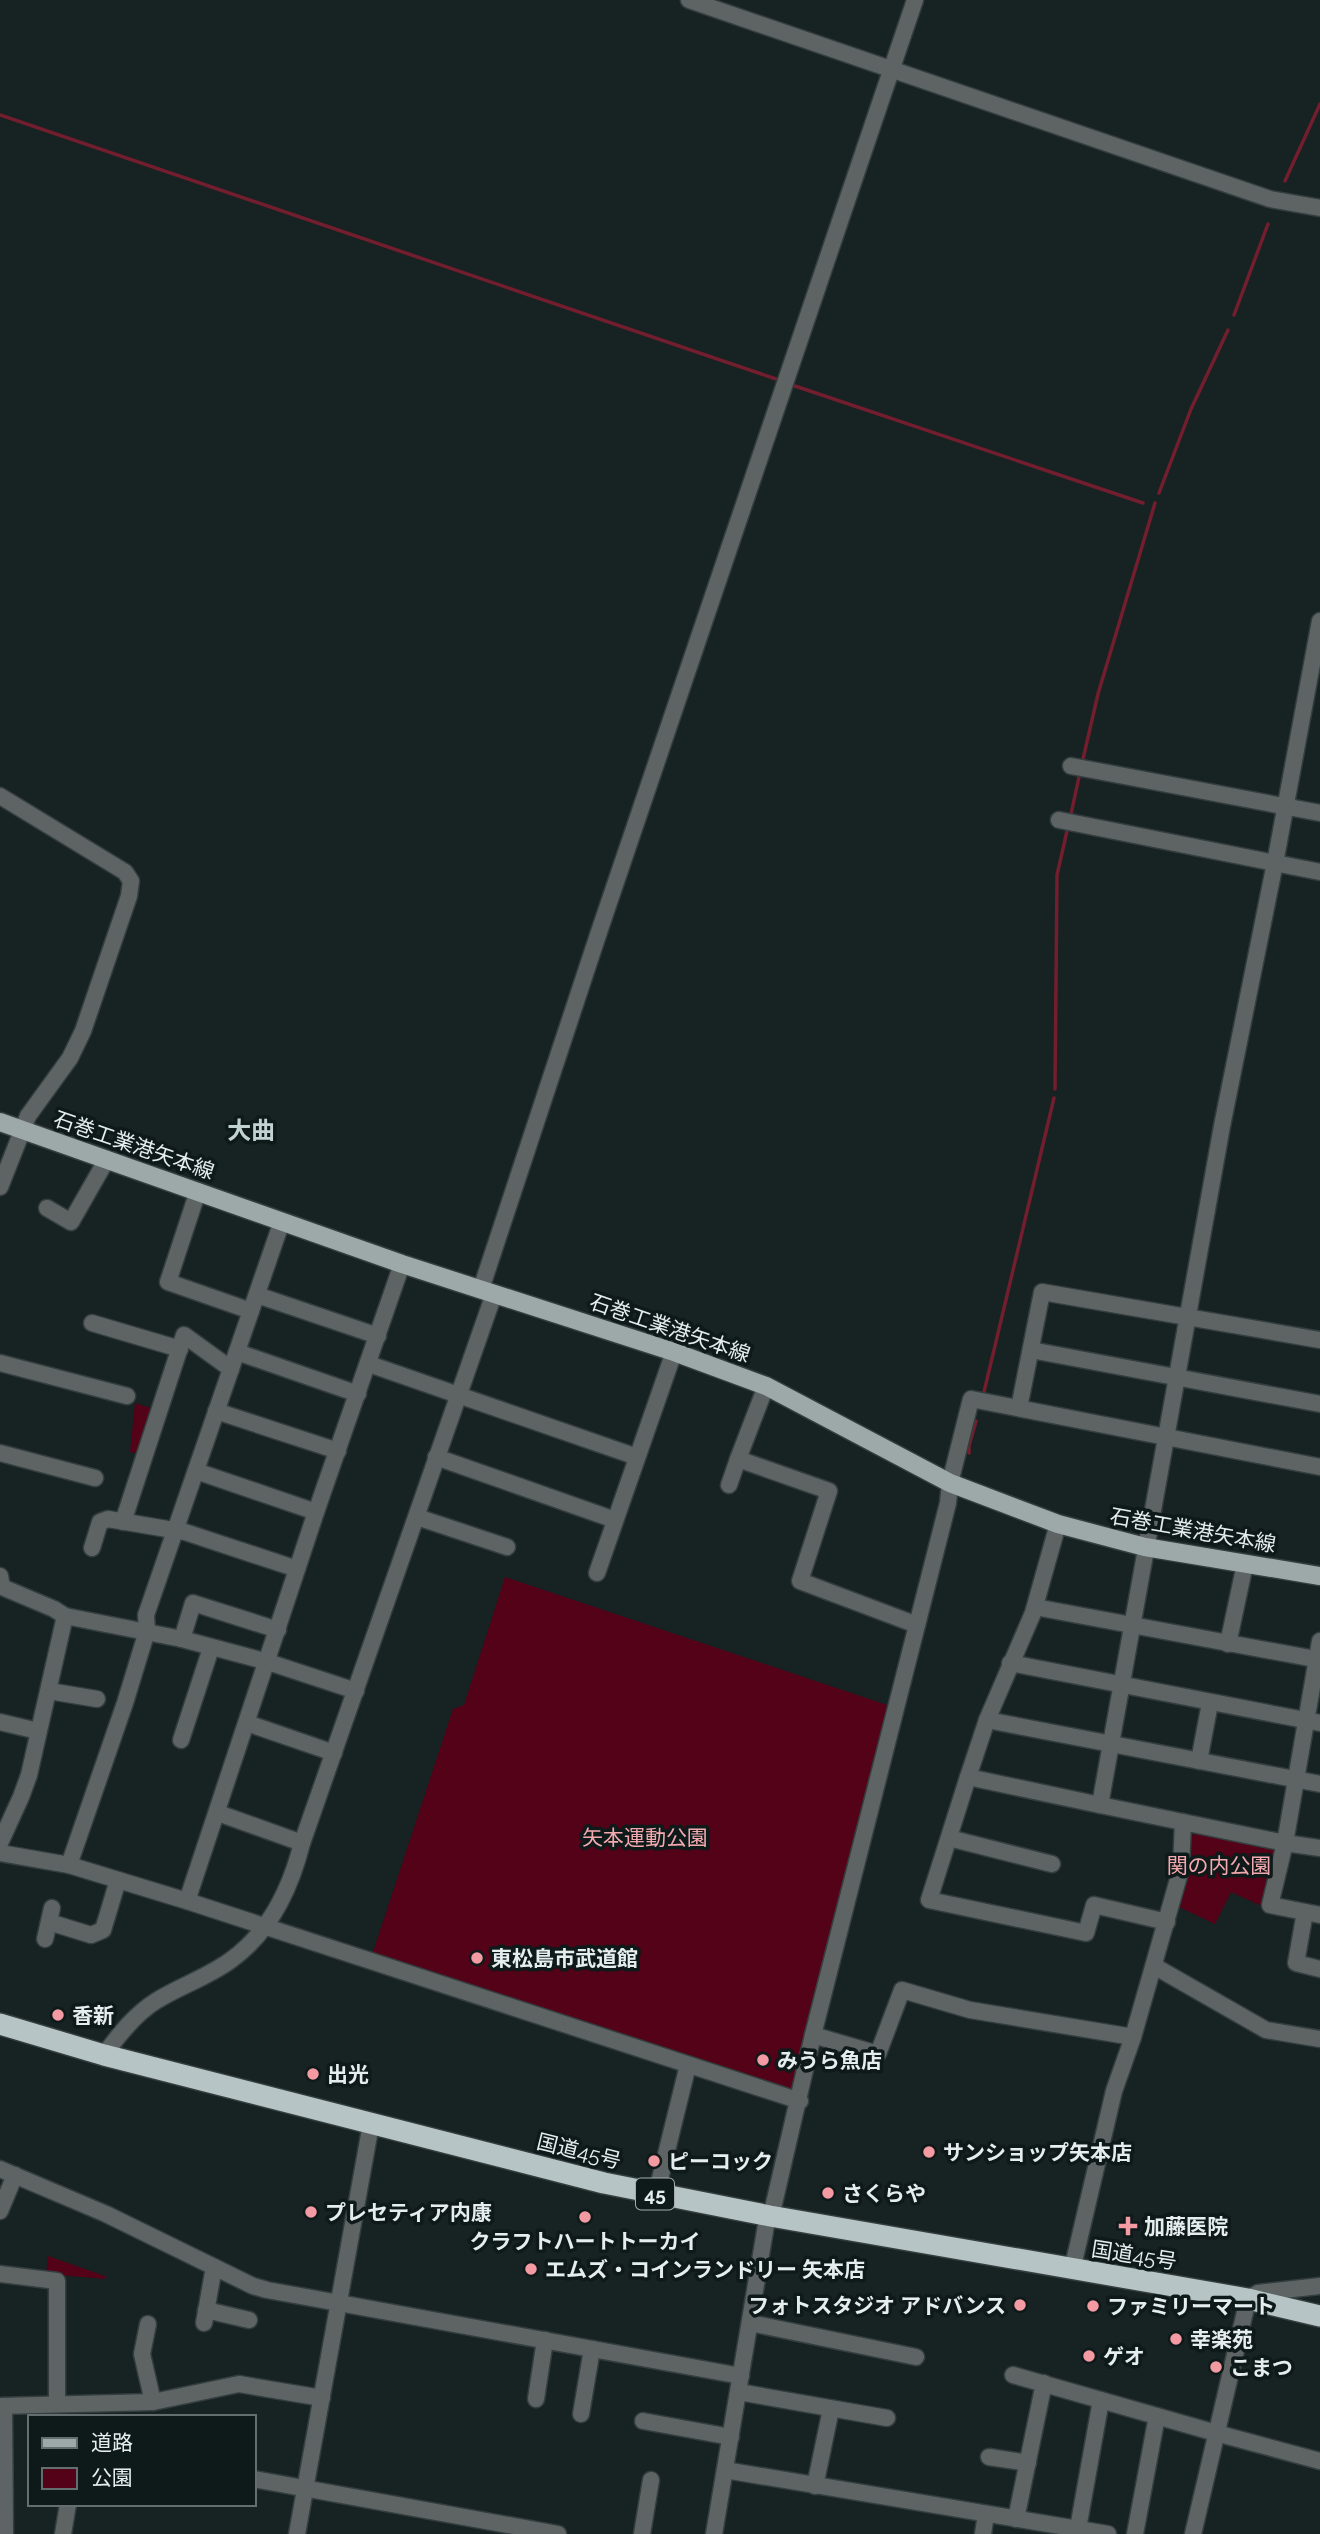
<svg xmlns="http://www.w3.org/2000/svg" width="1320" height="2534" viewBox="0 0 1320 2534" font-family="Raleway,'Noto Sans JP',sans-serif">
  <rect width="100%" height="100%" fill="#172223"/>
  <g fill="#530218">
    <polygon points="135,1403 154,1409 139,1454 130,1452"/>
    <polygon points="505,1577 890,1706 795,2092 372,1955 453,1709 464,1705"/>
    <polygon points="1199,1832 1273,1845 1277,1850 1266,1908 1231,1892 1215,1924 1179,1907 1189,1872 1191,1836"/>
    <polygon points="48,2256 105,2276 105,2279 46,2274"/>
  </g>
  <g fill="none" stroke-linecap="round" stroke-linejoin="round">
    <g stroke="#731e2e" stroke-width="3.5">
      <polyline points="0,115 776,379"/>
      <polyline points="1285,181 1320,104"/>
      <polyline points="1234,315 1268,224"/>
      <polyline points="795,386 1143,503"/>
      <polyline points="1159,493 1191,409 1228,330"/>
      <polyline points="1083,759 1098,694 1155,503"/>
      <polyline points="1071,814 1079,777"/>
      <polyline points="1055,1089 1057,875 1067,831"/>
      <polyline points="984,1392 1054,1098"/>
      <polyline points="969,1453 969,1446 976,1421"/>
    </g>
    <g stroke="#343e3f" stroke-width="19">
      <g id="minor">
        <polyline points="689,0 1270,199 1320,208"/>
        <polyline points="1320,621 1275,863 1222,1126 1100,1805 1285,1843 1320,1641"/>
        <polyline points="1071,766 1320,813"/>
        <polyline points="0,796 125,872 131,881 129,896 83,1031 70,1058 28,1116 0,1187"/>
        <polyline points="1059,820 1320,872"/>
        <polyline points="198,1191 168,1282 251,1311"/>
        <polyline points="47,1208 71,1222 107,1159"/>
        <polyline points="481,1289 599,932 915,0"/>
        <polyline points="257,1295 378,1336"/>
        <polyline points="92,1323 180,1349"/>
        <polyline points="1031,1350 1320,1404"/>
        <polyline points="237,1352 358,1394"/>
        <polyline points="0,1363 127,1396"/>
        <polyline points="369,1364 637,1457"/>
        <polyline points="766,1386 738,1459 829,1491 800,1581 917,1625"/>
        <polyline points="1019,1408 1042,1292 1320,1340"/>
        <polyline points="216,1411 338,1451"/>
        <polyline points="0,1453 95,1478"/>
        <polyline points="436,1457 615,1520"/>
        <polyline points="196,1471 316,1512"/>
        <polyline points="729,1485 738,1459"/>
        <polyline points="417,1517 507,1547"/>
        <polyline points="123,1522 184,1335 231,1369"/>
        <polyline points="1058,1524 1033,1613 987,1720 1320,1784"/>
        <polyline points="92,1548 100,1522 108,1519 185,1532 297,1569"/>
        <polyline points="597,1573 674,1352"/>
        <polyline points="0,1576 2,1587 54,1609 65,1616 29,1775 21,1797 0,1843"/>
        <polyline points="1035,1607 1320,1660"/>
        <polyline points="65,1616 182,1639 268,1662 356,1691"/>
        <polyline points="182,1639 193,1603 278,1630"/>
        <polyline points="1228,1644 1245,1564"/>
        <polyline points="1010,1663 1320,1723"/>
        <polyline points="49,1691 97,1699"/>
        <polyline points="987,1720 968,1777 1100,1805"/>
        <polyline points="0,1722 38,1731"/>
        <polyline points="247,1723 334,1753"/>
        <polyline points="181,1740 211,1648"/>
        <polyline points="1199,1761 1210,1703"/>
        <polyline points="968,1777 929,1900 1086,1933 1094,1905 1167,1922"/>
        <polyline points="218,1813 302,1843"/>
        <polyline points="949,1838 1052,1864"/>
        <polyline points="1320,1848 1285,1843 1270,1905 1320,1915"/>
        <polyline points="0,1853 69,1865 187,1901 800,2101"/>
        <polyline points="69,1865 125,1703 147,1631 146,1615 282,1221"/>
        <polyline points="187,1901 316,1512 402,1264"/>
        <polyline points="1305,1912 1296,1963 1320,1969"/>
        <polyline points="49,1922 91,1935 103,1930 118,1880"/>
        <polyline points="45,1939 52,1908"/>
        <polyline points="1154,1966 1266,2030 1320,2039"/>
        <polyline points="813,2035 878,2054 902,1990 970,2010 1133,2037"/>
        <path d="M104,2055c14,-19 31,-41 52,-54 24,-15 52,-24 75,-41 39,-28 60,-73 71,-117l192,-549"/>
        <polyline points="0,2169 106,2214 253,2286 267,2290 741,2376"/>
        <polyline points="656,2195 688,2065"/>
        <polyline points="0,2211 15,2175"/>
        <polyline points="1072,2270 1114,2091 1133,2037 1181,1869 1183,1822"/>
        <polyline points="0,2274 57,2281 57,2403"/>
        <polyline points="206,2310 249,2320"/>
        <polyline points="204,2323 214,2267"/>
        <polyline points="750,2323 916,2357"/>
        <polyline points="148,2324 142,2354 153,2402"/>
        <polyline points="1013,2375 1216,2433 1320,2461"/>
        <polyline points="739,2392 887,2418"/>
        <polyline points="536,2399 545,2340"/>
        <polyline points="0,2406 153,2402 239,2384 322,2398"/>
        <polyline points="4,2406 5,2534"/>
        <polyline points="581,2414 592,2349"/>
        <polyline points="643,2421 731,2437"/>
        <polyline points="989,2457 1028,2463"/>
        <polyline points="725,2470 1108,2534"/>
        <polyline points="254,2479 558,2534"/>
        <polyline points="815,2486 831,2409"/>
        <polyline points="1016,2519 1044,2383"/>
        <polyline points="63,2534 68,2504"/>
        <polyline points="297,2534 371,2124"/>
        <polyline points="642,2534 651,2480"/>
        <polyline points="714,2534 766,2225 773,2208 813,2035 948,1503 950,1483 971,1399 1320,1467"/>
        <polyline points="983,2534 986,2514"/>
        <polyline points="1077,2534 1101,2400"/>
        <polyline points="1135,2534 1157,2416"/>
        <polyline points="1193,2534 1248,2299 1258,2293 1320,2286"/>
      </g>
    </g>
    <g stroke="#343e3f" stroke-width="21">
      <polyline id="major" points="0,1122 402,1264 674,1352 766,1386 950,1483 1058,1524 1145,1547 1320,1576"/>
    </g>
    <g stroke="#343e3f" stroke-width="24">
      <polyline id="highway" points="0,2024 104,2055 604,2183 770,2216 1248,2299 1320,2316"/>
    </g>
    <use href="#minor" stroke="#5e6464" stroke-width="16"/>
    <use href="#major" stroke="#9da9a9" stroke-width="18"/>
    <use href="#highway" stroke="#b6c4c5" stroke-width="21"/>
  </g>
  <g fill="#f49aa2" stroke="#0e191a" stroke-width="2.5">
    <circle cx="477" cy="1958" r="7"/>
    <circle cx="58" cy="2015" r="7"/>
    <circle cx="763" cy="2060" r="7"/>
    <circle cx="313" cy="2074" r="7"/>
    <circle cx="929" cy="2152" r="7"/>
    <circle cx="654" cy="2161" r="7"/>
    <circle cx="828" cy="2193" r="7"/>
    <circle cx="311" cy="2212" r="7"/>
    <circle cx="585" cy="2217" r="7"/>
    <path d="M1124.5 2215.5h7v7h7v7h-7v7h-7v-7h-7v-7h7z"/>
    <circle cx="531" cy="2269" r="7"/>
    <circle cx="1020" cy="2305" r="7"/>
    <circle cx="1093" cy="2306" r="7"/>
    <circle cx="1176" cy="2339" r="7"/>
    <circle cx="1089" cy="2356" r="7"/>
    <circle cx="1216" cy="2367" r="7"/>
  </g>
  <g text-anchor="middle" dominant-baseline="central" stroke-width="7" stroke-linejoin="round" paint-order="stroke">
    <rect fill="#0e191a" stroke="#a4adae" stroke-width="2" x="636" y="2178.5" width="38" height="31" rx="5"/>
    <g font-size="19" font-weight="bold" fill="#e5eded">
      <text x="655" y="2194">45</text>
    </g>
    <g font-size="21" fill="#e5eded" stroke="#0e191a">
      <text transform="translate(134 1145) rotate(19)">石巻工業港矢本線</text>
      <text transform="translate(670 1328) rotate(19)">石巻工業港矢本線</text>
      <text transform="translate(1193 1530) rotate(10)">石巻工業港矢本線</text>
      <text transform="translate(579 2151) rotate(14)">国道45号</text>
      <text transform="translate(1134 2255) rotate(9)">国道45号</text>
    </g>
    <g font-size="21" fill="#f4a9af" stroke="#0e191a">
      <text x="645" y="1837">矢本運動公園</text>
      <text x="1219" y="1865">関の内公園</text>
    </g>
    <g font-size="21" font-weight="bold" fill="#e5eded" stroke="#0e191a" text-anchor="start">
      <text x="491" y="1958">東松島市武道館</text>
      <text x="72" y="2015">香新</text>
      <text x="777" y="2060">みうら魚店</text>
      <text x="327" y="2074">出光</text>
      <text x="943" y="2152">サンショップ矢本店</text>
      <text x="668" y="2161">ピーコック</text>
      <text x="842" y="2193">さくらや</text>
      <text x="325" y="2212">プレセティア内康</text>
      <text x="1144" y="2226">加藤医院</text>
      <text x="585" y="2241" text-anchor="middle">クラフトハートトーカイ</text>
      <text x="545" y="2269">エムズ・コインランドリー 矢本店</text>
      <text x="1006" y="2305" text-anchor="end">フォトスタジオ アドバンス</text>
      <text x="1107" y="2306">ファミリーマート</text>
      <text x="1190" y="2339">幸楽苑</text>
      <text x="1103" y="2356">ゲオ</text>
      <text x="1230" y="2367">こまつ</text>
    </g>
    <g font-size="24" font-weight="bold" fill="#c2d1d2" stroke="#0e191a">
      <text x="251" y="1130">大曲</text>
    </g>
  </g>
  <rect x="28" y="2415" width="228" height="91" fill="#0e191a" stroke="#646e6e" stroke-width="2"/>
  <rect x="42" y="2438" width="35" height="10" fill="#9da9a9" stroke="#646e6e" stroke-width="2"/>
  <text x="91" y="2450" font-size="21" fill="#e5eded">道路</text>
  <rect x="42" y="2468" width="35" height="21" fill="#530218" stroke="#646e6e" stroke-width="2"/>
  <text x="91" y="2485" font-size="21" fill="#e5eded">公園</text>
</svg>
